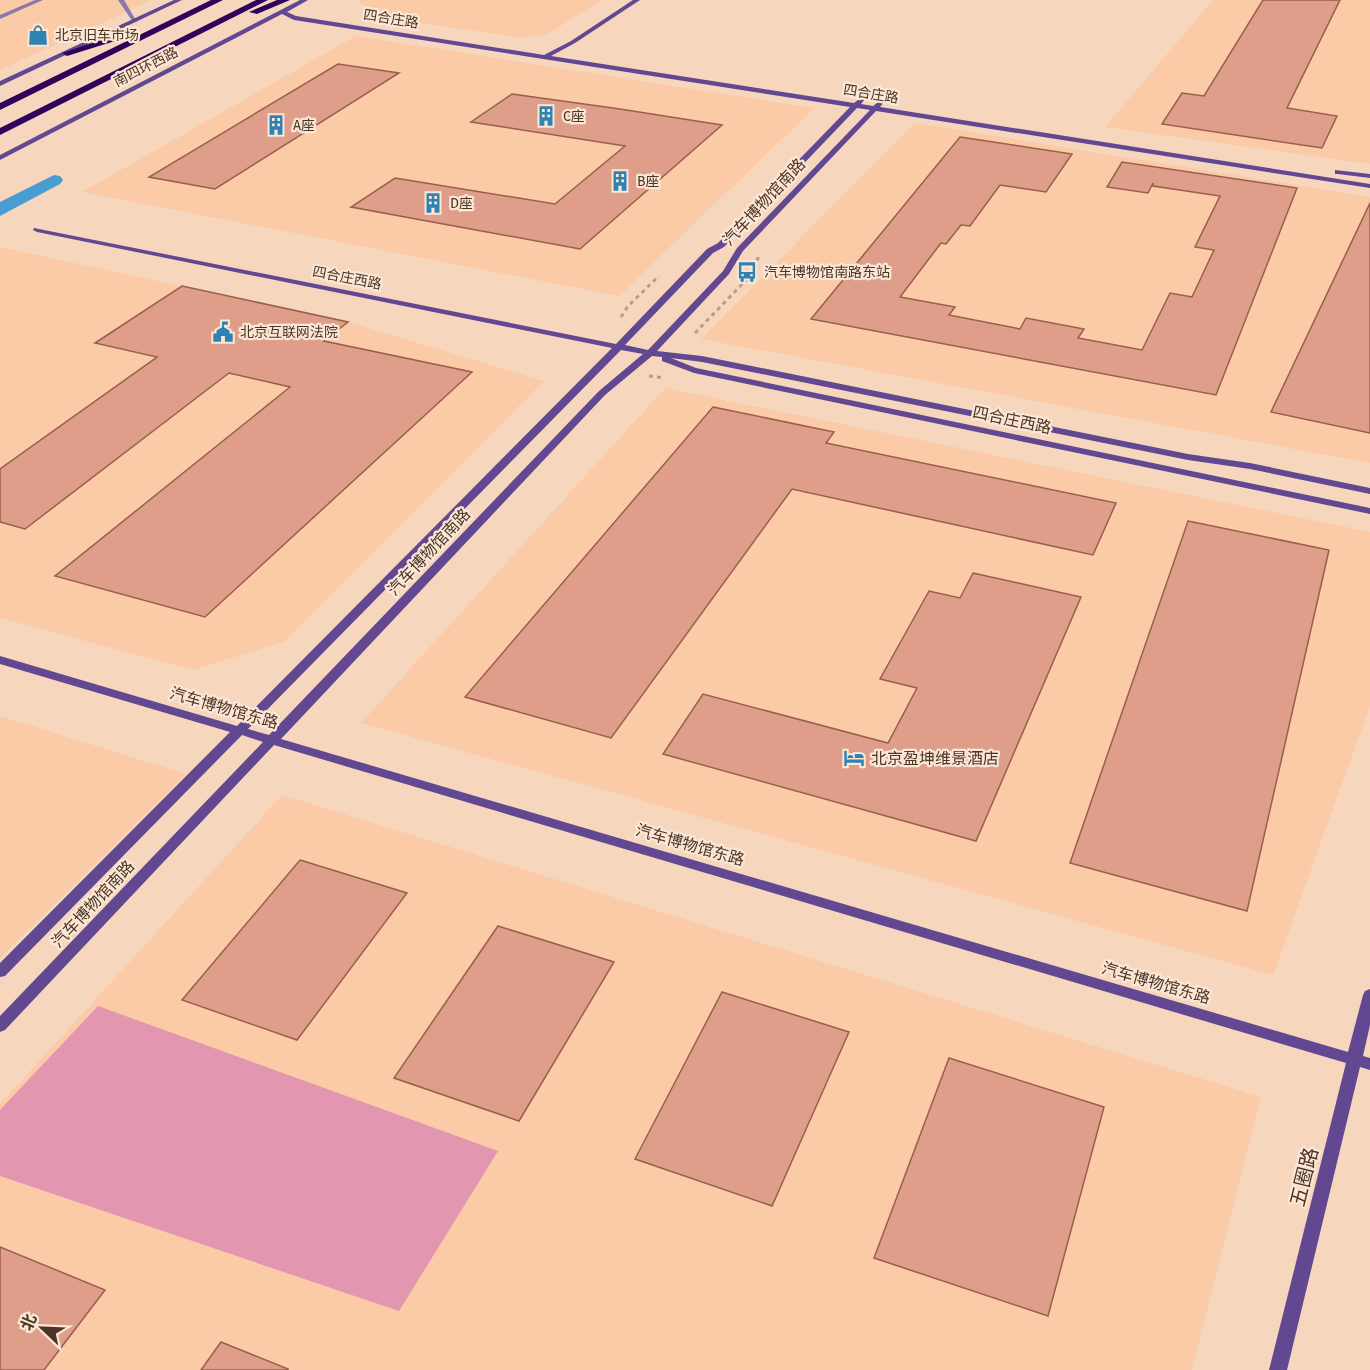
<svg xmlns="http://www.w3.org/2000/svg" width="1370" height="1370" viewBox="0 0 1370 1370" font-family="'Fira Sans','Noto Sans SC',sans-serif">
  <rect width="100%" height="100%" fill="#f7d6be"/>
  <g fill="#fbcaa6">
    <polygon points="0,0 152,0 0,70"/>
    <polygon points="357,0 601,0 548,34 523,38 378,17"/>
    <polygon points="1213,0 1370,0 1370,164 1105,127"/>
    <polygon points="356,36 814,108 619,296 82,192"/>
    <polygon points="915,123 1370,197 1370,463 701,339"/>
    <polygon points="0,247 348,322 544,381 285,641 193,670 0,618"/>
    <polygon points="665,388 1370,532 1370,706 1273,975 361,723"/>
    <polygon points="0,716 186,774 0,958"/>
    <polygon points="282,795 1261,1097 1192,1370 0,1370 0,1104"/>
  </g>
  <polygon fill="#e396b0" points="98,1006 498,1151 399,1311 0,1176 0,1110"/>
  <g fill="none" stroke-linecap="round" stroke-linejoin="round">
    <polygon fill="#499dd0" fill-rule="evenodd" points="54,175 60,176 63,180 60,184 0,216 0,202"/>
  </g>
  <g fill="#de9e8a" stroke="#995f4c" stroke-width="1.5">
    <polygon points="1263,0 1340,0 1287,108 1337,116 1322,148 1162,124 1182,93 1204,96"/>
    <polygon points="338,64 399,73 215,189 149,177"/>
    <polygon points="512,94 620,109 722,125 580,249 351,207 395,178 555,204 625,146 471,122"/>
    <polygon points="960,137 1072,154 1046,192 1000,185 970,226 961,225 946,244 941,243 900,297 955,307 949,315 1020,329 1026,318 1084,329 1078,338 1142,350 1170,293 1192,297 1214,250 1195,247 1220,196 1153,186 1153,183 1148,193 1107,187 1122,162 1297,188 1216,395 811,319"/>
    <polygon points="1370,203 1370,433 1271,412"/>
    <polygon points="182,286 348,322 324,341 472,372 205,617 55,576 290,387 229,373 25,529 0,522 0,469 157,357 95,343"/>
    <polygon points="713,407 834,432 826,443 1116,503 1093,555 792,489 611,738 465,697"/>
    <polygon points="1188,521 1329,550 1247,911 1070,863"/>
    <polygon points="973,573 1081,597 976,841 663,754 703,694 888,743 917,688 880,679 929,591 960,598"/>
    <polygon points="300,860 407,893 297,1040 182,1000"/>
    <polygon points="498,926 614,962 519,1121 394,1078"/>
    <polygon points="722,992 849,1032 772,1206 635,1159"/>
    <polygon points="949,1058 1104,1107 1048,1316 874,1258"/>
    <polygon points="0,1247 105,1290 44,1370 0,1370"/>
    <polygon points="221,1342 288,1369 288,1370 201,1370"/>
  </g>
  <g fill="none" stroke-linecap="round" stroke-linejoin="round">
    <g stroke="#ba9d88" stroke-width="3" stroke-dasharray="4 4" stroke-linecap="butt">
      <polyline points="621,317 628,306 659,276"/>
      <polyline points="695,333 750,276 759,256"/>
      <polyline points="649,376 665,378"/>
    </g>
    <g fill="#8979ac" fill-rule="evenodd">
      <polygon points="35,0 43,0 0,19 0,15"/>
      <polygon points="118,0 124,0 137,22 133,22"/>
    </g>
    <g fill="#624891" fill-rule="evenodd">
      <polygon points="174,0 182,0 0,86 0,81"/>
      <path d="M300,0h8l-21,12 9,4 248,39 27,-14 62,-41h7l-65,43 -24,13 303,47 8,-6 3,2 -4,5 12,2 8,-6 3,2 -4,5 490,77v4l-494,-77 -133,140 -14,23 -72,77 45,5 486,98 62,9 120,25v6l-120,-25 -62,-9 -486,-98 -31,-4 25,10 674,140v6l-676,-141 -32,-12v-4l-10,-1 -47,39 -324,344 1067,313 15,-57 2,-4 5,-2v36l-7,31 7,2v12l-10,-3 -73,303h-18l77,-307 -1072,-318 -269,285 -5,2v-16l263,-274 -21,-7 -237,241 -5,1v-14l230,-231 -230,-68v-8l237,70 375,-378 -575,-116 -4,-2 1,-2 582,116 91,-95 11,-6 132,-136 -556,-87 -12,-6 -282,146v-5zM857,108l13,2 -133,138 -14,23 -75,79 -23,-5 88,-92 11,-6zM621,350l22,4 -44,37 -330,344 -21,-6z"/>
      <polygon points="1335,170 1370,174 1370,178 1338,174 1335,174"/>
    </g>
    <g fill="#2f025b" fill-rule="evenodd">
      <polygon points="211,0 223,0 0,110 0,103"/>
      <polygon points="256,0 268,0 0,135 0,128"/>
      <polygon points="277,0 290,0 257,14 249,12"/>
      <polygon points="128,31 133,34 131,36 67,56 62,53"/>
    </g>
  </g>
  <defs>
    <g id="shop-bare" transform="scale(1.62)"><path d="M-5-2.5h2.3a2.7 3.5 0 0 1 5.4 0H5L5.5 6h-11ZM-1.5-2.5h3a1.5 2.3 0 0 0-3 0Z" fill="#2f83b3" stroke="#fce6d6" stroke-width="2.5" paint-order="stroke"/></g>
    <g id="building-bare" transform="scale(1.62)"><path d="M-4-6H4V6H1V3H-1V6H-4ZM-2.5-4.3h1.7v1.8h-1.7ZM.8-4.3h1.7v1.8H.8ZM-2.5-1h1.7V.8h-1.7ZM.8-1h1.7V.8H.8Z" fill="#2f83b3" stroke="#fce6d6" stroke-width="2.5" paint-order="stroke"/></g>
    <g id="bus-bare" transform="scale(1.62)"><path d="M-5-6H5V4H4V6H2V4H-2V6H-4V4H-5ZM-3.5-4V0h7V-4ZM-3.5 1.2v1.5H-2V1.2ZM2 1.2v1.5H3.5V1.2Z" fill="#2f83b3" stroke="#fce6d6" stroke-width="2.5" paint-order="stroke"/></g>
    <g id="civic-bare" transform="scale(1.62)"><path d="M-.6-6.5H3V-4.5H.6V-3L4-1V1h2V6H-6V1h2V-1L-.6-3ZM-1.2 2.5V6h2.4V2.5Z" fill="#2f83b3" stroke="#fce6d6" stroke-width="2.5" paint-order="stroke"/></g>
    <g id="hotel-bare" transform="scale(1.62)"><path d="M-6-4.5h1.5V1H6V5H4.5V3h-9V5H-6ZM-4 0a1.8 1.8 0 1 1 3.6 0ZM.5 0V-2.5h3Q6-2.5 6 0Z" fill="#2f83b3" stroke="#fce6d6" stroke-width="2.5" paint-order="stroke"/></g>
  </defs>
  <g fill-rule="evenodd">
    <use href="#shop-bare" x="38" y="35"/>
    <use href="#building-bare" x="546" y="116"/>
    <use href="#building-bare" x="276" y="125"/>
    <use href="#building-bare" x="620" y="181"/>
    <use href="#building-bare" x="433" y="203"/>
    <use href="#bus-bare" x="747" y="272"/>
    <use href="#civic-bare" x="223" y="332"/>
    <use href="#hotel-bare" x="854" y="758"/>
  </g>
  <g text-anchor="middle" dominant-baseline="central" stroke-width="4.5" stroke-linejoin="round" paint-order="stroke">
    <g font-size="14" fill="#4b3626" stroke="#fce6d6">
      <text transform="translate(391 19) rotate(9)">四合庄路</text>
      <text transform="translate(146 67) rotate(-27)">南四环西路</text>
      <text transform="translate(871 94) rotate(9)">四合庄路</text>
      <text transform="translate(347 278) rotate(11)">四合庄西路</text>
    </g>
    <g font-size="14" fill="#4b3626" stroke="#fce6d6" text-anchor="start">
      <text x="55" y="35">北京旧车市场</text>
      <text x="563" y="116">C座</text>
      <text x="293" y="125">A座</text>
      <text x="637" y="181">B座</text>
      <text x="450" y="203">D座</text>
      <text x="764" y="272">汽车博物馆南路东站</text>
      <text x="240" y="332">北京互联网法院</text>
    </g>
    <g font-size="16" fill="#4b3626" stroke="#fce6d6">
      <text transform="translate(764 202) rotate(-47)">汽车博物馆南路</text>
      <text transform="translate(1012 420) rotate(12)">四合庄西路</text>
      <text transform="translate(429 552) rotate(-47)">汽车博物馆南路</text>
      <text transform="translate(224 708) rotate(16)">汽车博物馆东路</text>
      <text transform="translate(690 845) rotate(16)">汽车博物馆东路</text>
      <text transform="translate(93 904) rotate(-47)">汽车博物馆南路</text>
      <text transform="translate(1156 983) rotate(16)">汽车博物馆东路</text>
    </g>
    <g font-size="16" fill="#4b3626" stroke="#fce6d6" text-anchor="start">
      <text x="871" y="758">北京盈坤维景酒店</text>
    </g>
    <g font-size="20" fill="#4b3626" stroke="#fce6d6">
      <text transform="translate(1304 1177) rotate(-76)">五圈路</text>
    </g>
  </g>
  <g transform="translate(42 1328) rotate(293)" stroke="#fce6d6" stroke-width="4.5" paint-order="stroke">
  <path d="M0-4.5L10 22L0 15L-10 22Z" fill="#4b3626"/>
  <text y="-9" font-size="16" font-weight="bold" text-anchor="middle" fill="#4b3626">北</text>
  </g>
</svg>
